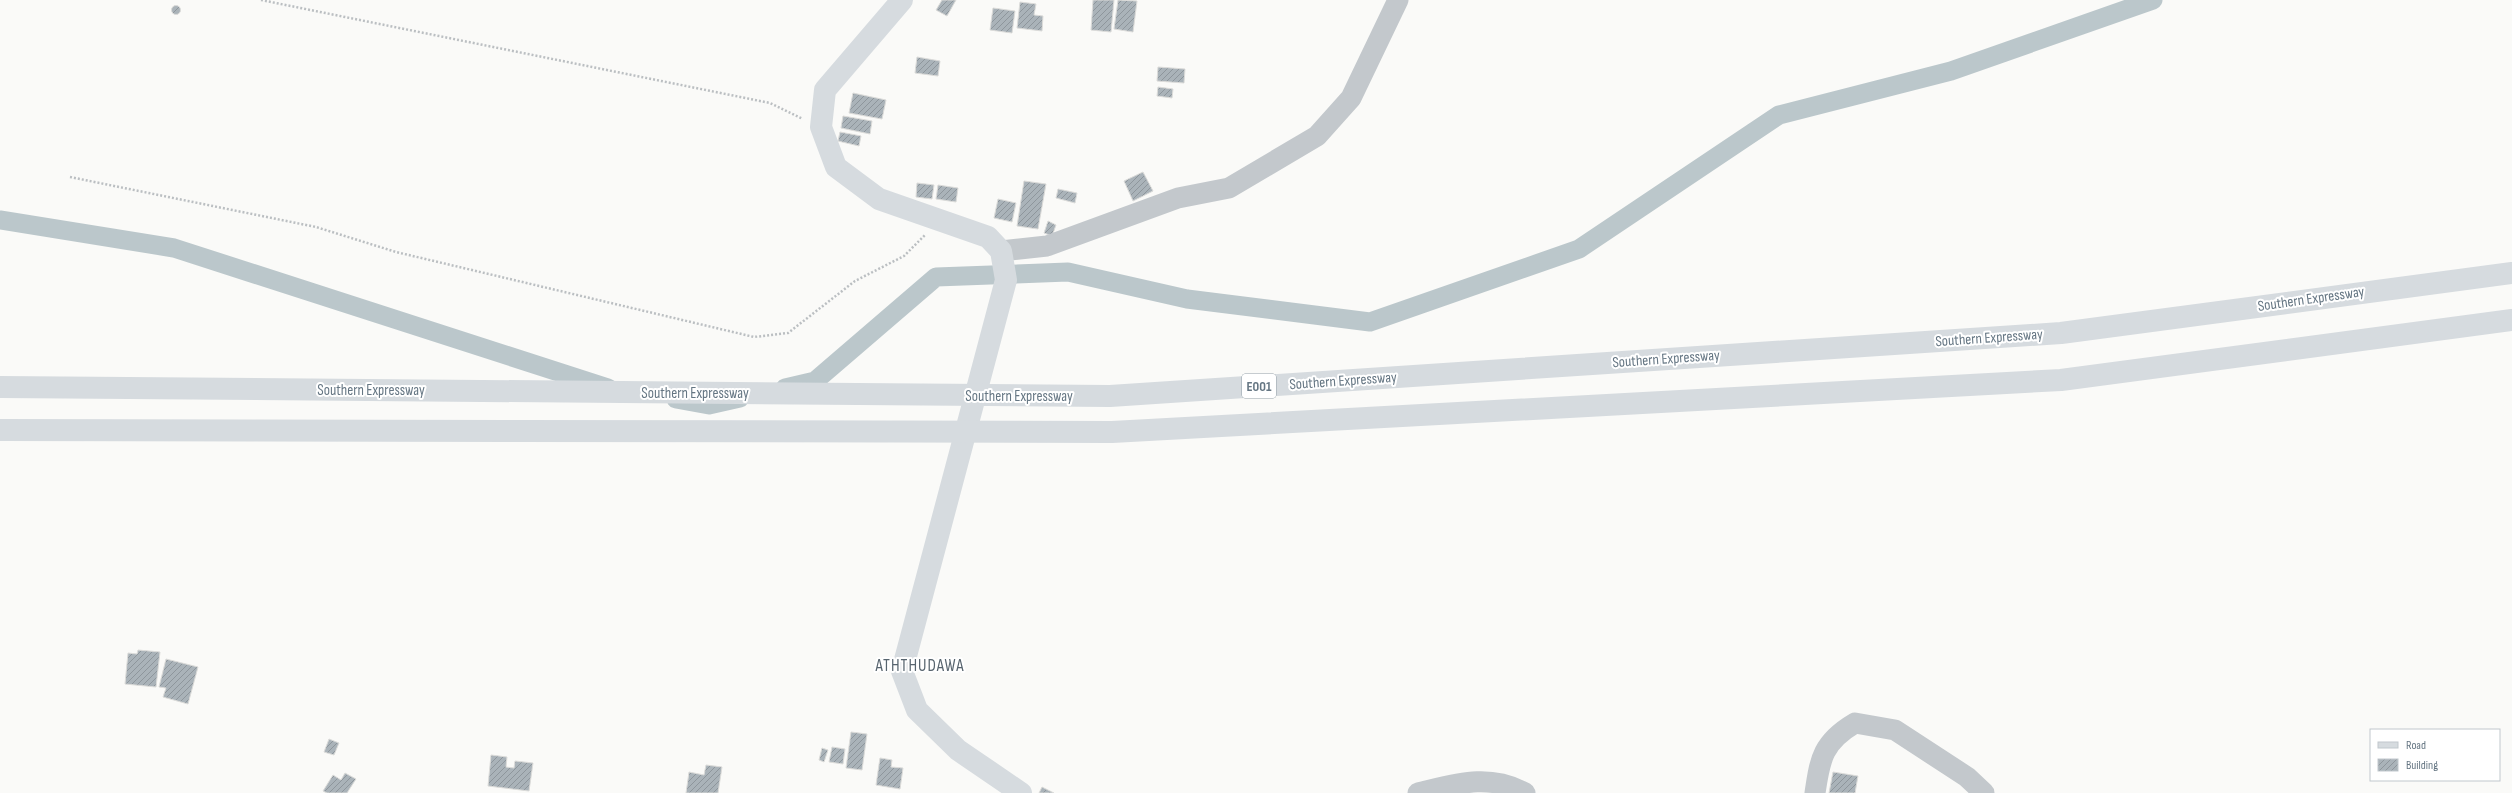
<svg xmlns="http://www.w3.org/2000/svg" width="2512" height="793" viewBox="0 0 2512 793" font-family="'Sofia Sans Condensed',sans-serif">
  <defs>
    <pattern id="building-hatch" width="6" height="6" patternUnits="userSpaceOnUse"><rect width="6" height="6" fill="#aab3b9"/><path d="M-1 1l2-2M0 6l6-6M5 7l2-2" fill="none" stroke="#8e969c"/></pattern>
  </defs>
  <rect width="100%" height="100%" fill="#fafaf8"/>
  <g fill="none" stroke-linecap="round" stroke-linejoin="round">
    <g stroke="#bbc7cb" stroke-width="19">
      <polyline points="0,220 174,248 608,388"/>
      <polyline points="785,388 815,381 936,277 1068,272 1187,299 1370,322 1579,249 1779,115 1951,71 2153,0"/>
      <polyline points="676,399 709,405 740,398"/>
    </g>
  </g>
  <g fill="url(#building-hatch)" stroke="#dcdcda">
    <polygon points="942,0 956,0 947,16 936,10"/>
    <polygon points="1093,0 1114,0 1111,32 1091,30"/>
    <polygon points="1118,0 1137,1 1133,32 1114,29"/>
    <polygon points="1020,2 1036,4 1034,15 1043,16 1042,31 1017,28"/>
    <circle cx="176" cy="10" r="4.5"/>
    <polygon points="993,8 1015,11 1012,33 990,30"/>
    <polygon points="917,57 940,61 938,76 915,73"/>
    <polygon points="1158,67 1185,69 1184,83 1157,81"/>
    <polygon points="1158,87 1173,89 1172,98 1157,96"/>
    <polygon points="853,93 886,100 882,119 849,113"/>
    <polygon points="843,116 872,121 870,134 841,128"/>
    <polygon points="840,132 861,136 859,146 838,141"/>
    <polygon points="1143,172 1153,191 1133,201 1124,181"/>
    <polygon points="1024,181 1046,184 1038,229 1017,226"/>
    <polygon points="917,183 934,185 932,199 916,197"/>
    <polygon points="938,185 958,188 956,202 936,199"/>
    <polygon points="1058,189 1077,193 1075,203 1056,198"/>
    <polygon points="998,199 1016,203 1012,222 994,218"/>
    <polygon points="1048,221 1056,225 1052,236 1044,233"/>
    <polygon points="138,650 160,652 156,687 125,684 128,653 137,654"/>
    <polygon points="166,659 198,667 188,704 163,697 166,688 159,687"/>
    <polygon points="851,732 867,734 862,770 846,768"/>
    <polygon points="329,739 339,743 334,755 324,752"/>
    <polygon points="832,747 845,749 843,764 829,762"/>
    <polygon points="822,748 828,750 824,762 819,760"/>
    <polygon points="491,755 507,757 506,767 514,768 515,761 533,763 529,791 488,786"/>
    <polygon points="880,758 892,760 891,767 903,768 900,789 876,785"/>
    <polygon points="706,765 722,767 718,793 686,793 689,772 704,775"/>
    <polygon points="1833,772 1858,776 1855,793 1829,793"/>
    <polygon points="345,773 356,779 347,793 327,793 323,791 333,775 341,780"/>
    <polygon points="1042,787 1054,793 1039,793"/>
  </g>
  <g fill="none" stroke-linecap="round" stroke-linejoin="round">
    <g stroke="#bbbfc2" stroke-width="2.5" stroke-dasharray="2 2" stroke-linecap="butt">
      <polyline points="261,0 770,103 803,119"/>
      <polyline points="70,177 316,227 396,252 754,337 788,333 855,281 904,256 925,235"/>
    </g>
    <g stroke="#c3c8cc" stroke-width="21">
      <polyline points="1001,251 1047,246 1178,198 1229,188 1317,136 1351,98 1398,0"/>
      <path d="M1418,793c38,-9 71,-20 107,0"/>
      <path d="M1815,793c5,-35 8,-51 40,-70l40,7 72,47 17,16"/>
    </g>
    <polyline stroke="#d6dbdf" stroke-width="22" points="902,0 825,90 821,127 836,167 879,199 988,237 1001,251 1006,280 902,671 917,710 958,750 1021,793"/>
    <g stroke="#d6dbdf" stroke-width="22">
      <polyline points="0,387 1110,396 2061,333 2512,273"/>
      <polyline points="0,430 1112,432 2061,380 2512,320"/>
    </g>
  </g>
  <g text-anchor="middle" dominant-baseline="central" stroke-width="4" stroke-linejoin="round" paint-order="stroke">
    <rect fill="#fff" stroke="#939fa8" stroke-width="1" x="1242" y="374" width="34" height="24" rx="3"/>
    <g font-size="14" font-weight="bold" fill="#657683">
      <text x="1259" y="386">E001</text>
    </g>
    <g font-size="15" fill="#657683" stroke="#fff">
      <text transform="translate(2311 299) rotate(-8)">Southern Expressway</text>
      <text transform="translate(1989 338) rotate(-4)">Southern Expressway</text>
      <text transform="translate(1666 359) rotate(-4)">Southern Expressway</text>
      <text transform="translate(1343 381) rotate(-4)">Southern Expressway</text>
      <text x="371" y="390">Southern Expressway</text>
      <text x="695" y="393">Southern Expressway</text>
      <text x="1019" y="396">Southern Expressway</text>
    </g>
    <g font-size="17" letter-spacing="1" fill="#57646e" stroke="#fff">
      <text x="920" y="666">ATHTHUDAWA</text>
    </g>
  </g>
  <rect x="2370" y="729" width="130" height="52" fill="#ffffff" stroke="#c1c8cd"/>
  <rect x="2378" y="742" width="20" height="6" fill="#d6dbdf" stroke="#c1c8cd"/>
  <text x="2406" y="749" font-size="12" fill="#657683">Road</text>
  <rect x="2378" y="759" width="20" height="12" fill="url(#building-hatch)" stroke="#c1c8cd"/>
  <text x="2406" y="769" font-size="12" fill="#657683">Building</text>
</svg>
